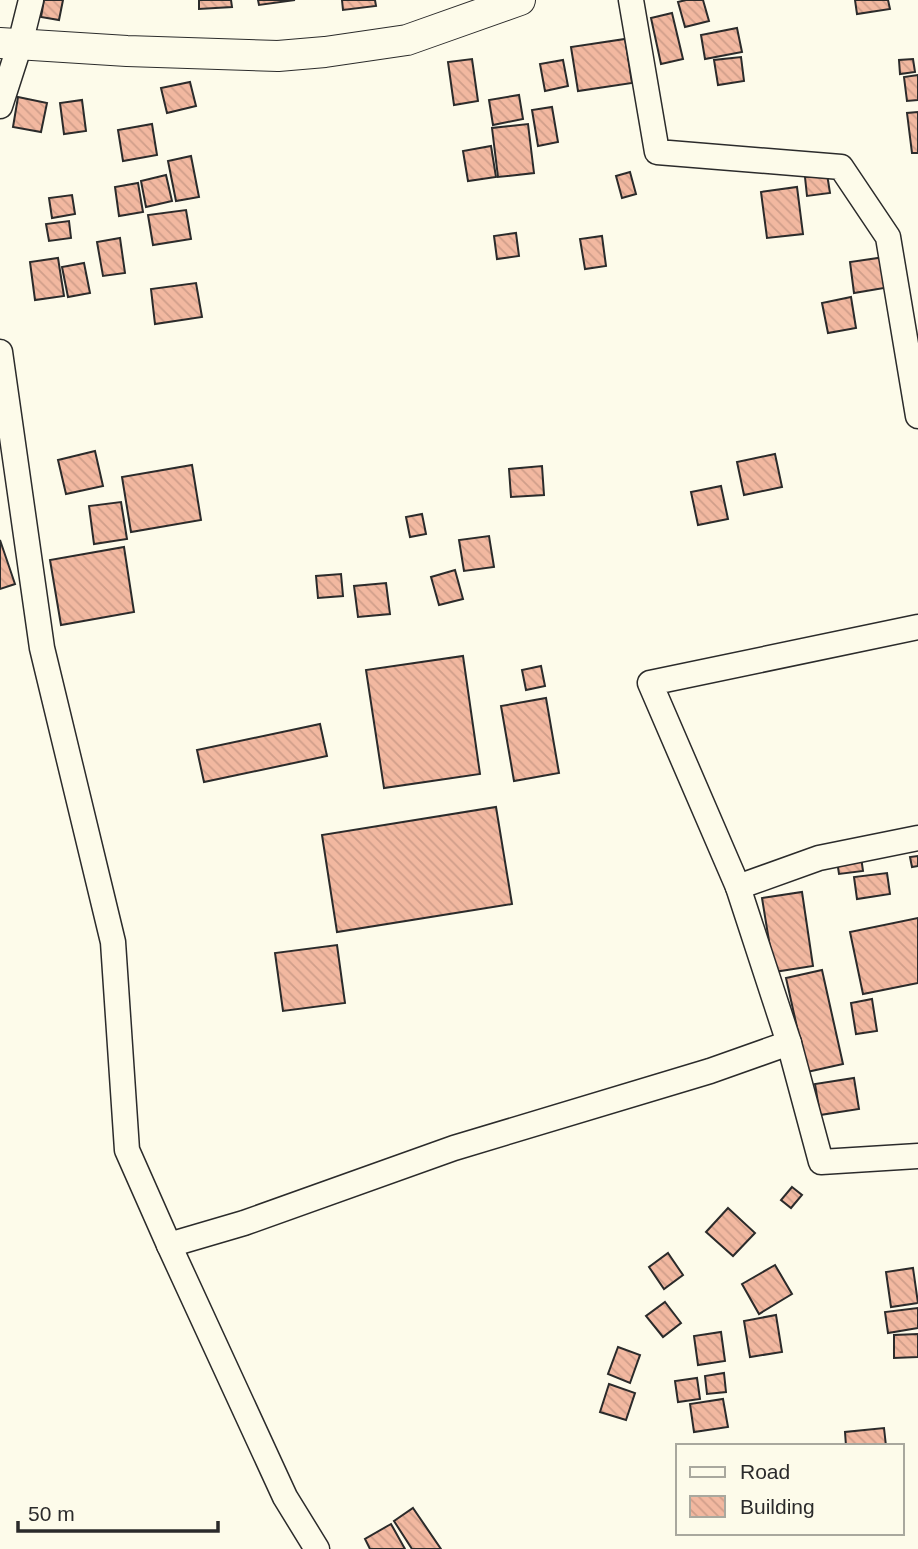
<svg xmlns="http://www.w3.org/2000/svg" width="918" height="1549" viewBox="0 0 918 1549" font-family="Arial,sans-serif">
  <defs>
    <pattern id="building-back-hatch" width="6" height="6" patternUnits="userSpaceOnUse" patternTransform="scale(1.75)"><rect width="6" height="6" fill="#f2b8a0"/><path d="M-1 5l2 2M0 0l6 6M5-1l2 2" fill="none" stroke="#d09e8a"/></pattern>
  </defs>
  <rect width="100%" height="100%" fill="#fdfbea"/>
  <g fill="url(#building-back-hatch)" stroke="#2b2b2b" stroke-width="2">
    <polygon points="44,0 63,0 59,20 41,17"/>
    <polygon points="199,0 231,0 232,7 199,9"/>
    <polygon points="258,0 295,0 259,5"/>
    <polygon points="342,0 375,0 376,6 343,10"/>
    <polygon points="686,0 703,0 709,21 685,27 678,2"/>
    <polygon points="855,0 888,0 890,9 857,14"/>
    <polygon points="672,13 683,59 661,64 651,18"/>
    <polygon points="737,28 742,52 705,59 701,35"/>
    <polygon points="625,39 632,83 578,91 571,47"/>
    <polygon points="741,57 744,81 718,85 714,60"/>
    <polygon points="472,59 478,101 454,105 448,62"/>
    <polygon points="913,59 915,72 900,74 899,60"/>
    <polygon points="563,60 568,86 545,91 540,64"/>
    <polygon points="918,75 918,100 907,101 904,77"/>
    <polygon points="190,82 196,106 167,113 161,88"/>
    <polygon points="519,95 523,119 493,125 489,100"/>
    <polygon points="18,97 47,103 41,132 13,127"/>
    <polygon points="82,100 86,131 64,134 60,103"/>
    <polygon points="552,107 558,142 538,146 532,110"/>
    <polygon points="918,112 918,153 912,153 907,113"/>
    <polygon points="152,124 157,155 123,161 118,130"/>
    <polygon points="528,124 534,173 498,177 492,128"/>
    <polygon points="491,146 496,177 468,181 463,151"/>
    <polygon points="191,156 199,197 176,201 168,161"/>
    <polygon points="630,172 636,194 622,198 616,176"/>
    <polygon points="827,174 830,193 807,196 805,177"/>
    <polygon points="166,175 172,201 146,207 141,181"/>
    <polygon points="138,183 143,212 119,216 115,187"/>
    <polygon points="797,187 803,234 767,238 761,192"/>
    <polygon points="72,195 75,214 52,218 49,198"/>
    <polygon points="186,210 191,239 153,245 148,215"/>
    <polygon points="69,221 71,238 49,241 46,224"/>
    <polygon points="516,233 519,256 497,259 494,236"/>
    <polygon points="602,236 606,266 585,269 580,239"/>
    <polygon points="120,238 125,273 103,276 97,242"/>
    <polygon points="885,257 890,287 854,293 850,262"/>
    <polygon points="58,258 64,296 35,300 30,262"/>
    <polygon points="84,263 90,293 68,297 62,267"/>
    <polygon points="196,283 202,317 155,324 151,289"/>
    <polygon points="851,297 856,328 828,333 822,303"/>
    <polygon points="95,451 103,486 66,494 58,460"/>
    <polygon points="775,454 782,487 744,495 737,462"/>
    <polygon points="192,465 201,520 131,532 122,477"/>
    <polygon points="542,466 544,495 511,497 509,469"/>
    <polygon points="721,486 728,519 698,525 691,492"/>
    <polygon points="121,502 127,539 94,544 89,506"/>
    <polygon points="422,514 426,534 410,537 406,517"/>
    <polygon points="489,536 494,567 464,571 459,540"/>
    <polygon points="0,540 15,584 0,589"/>
    <polygon points="124,547 134,612 61,625 50,560"/>
    <polygon points="455,570 463,599 439,605 431,577"/>
    <polygon points="341,574 343,596 318,598 316,576"/>
    <polygon points="386,583 390,614 358,617 354,586"/>
    <polygon points="463,656 480,774 384,788 366,670"/>
    <polygon points="541,666 545,686 526,690 522,670"/>
    <polygon points="546,698 559,773 514,781 501,706"/>
    <polygon points="320,724 327,756 204,782 197,750"/>
    <polygon points="496,807 512,904 337,932 322,835"/>
    <polygon points="918,856 918,866 912,867 910,857"/>
    <polygon points="861,857 863,871 839,874 837,861"/>
    <polygon points="887,873 890,894 857,899 854,877"/>
    <polygon points="802,892 813,966 774,972 762,898"/>
    <polygon points="918,918 918,983 863,994 850,932"/>
    <polygon points="337,945 345,1003 283,1011 275,953"/>
    <polygon points="822,970 843,1064 807,1072 786,978"/>
    <polygon points="872,999 877,1031 856,1034 851,1003"/>
    <polygon points="854,1078 859,1109 820,1115 815,1084"/>
    <polygon points="792,1187 802,1195 791,1208 781,1200"/>
    <polygon points="728,1208 755,1233 733,1256 706,1232"/>
    <polygon points="668,1253 683,1275 664,1289 649,1267"/>
    <polygon points="775,1265 792,1294 759,1314 742,1284"/>
    <polygon points="913,1268 918,1303 891,1307 886,1272"/>
    <polygon points="665,1302 681,1323 663,1337 646,1316"/>
    <polygon points="918,1308 918,1328 888,1333 885,1312"/>
    <polygon points="776,1315 782,1352 750,1357 744,1321"/>
    <polygon points="721,1332 725,1361 698,1365 694,1336"/>
    <polygon points="918,1334 918,1357 894,1358 894,1335"/>
    <polygon points="618,1347 640,1355 630,1383 608,1374"/>
    <polygon points="724,1373 726,1392 707,1394 705,1376"/>
    <polygon points="697,1378 700,1399 678,1402 675,1381"/>
    <polygon points="609,1384 635,1393 626,1420 600,1412"/>
    <polygon points="723,1399 728,1427 694,1432 690,1404"/>
    <polygon points="884,1428 886,1446 846,1446 845,1432"/>
    <polygon points="413,1508 441,1549 412,1549 394,1521"/>
    <polygon points="391,1524 405,1549 370,1549 365,1539"/>
  </g>
  <g fill="none" stroke-linecap="round" stroke-linejoin="round">
    <g stroke="#2b2b2b" stroke-width="27">
      <g id="minor">
        <polyline points="631,0 657,152 841,167 888,237 918,416"/>
        <polyline points="0,106 20,44 31,0"/>
        <polyline points="0,352 42,648 113,942 127,1150 169,1245 285,1497 317,1549"/>
        <polyline points="738,887 650,683 918,627"/>
        <polyline points="789,1043 821,1162 918,1156"/>
        <polyline points="169,1245 244,1223 454,1148 710,1071 789,1043 738,887 819,858 918,838"/>
      </g>
    </g>
    <g stroke="#2b2b2b" stroke-width="32">
      <polyline id="tertiary" points="0,43 127,51 278,56 325,52 407,40 520,0"/>
    </g>
    <use href="#minor" stroke="#fdfbea" stroke-width="24"/>
    <use href="#tertiary" stroke="#fdfbea" stroke-width="30"/>
  </g>
  <rect x="676" y="1444" width="228" height="91" fill="#fdfbea" stroke="#a9a89e" stroke-width="2"/>
  <rect x="690" y="1467" width="35" height="10" fill="#fdfbea" stroke="#a9a89e" stroke-width="2"/>
  <text x="740" y="1479" font-size="21" fill="#2b2b2b">Road</text>
  <rect x="690" y="1496" width="35" height="21" fill="url(#building-back-hatch)" stroke="#a9a89e" stroke-width="2"/>
  <text x="740" y="1514" font-size="21" fill="#2b2b2b">Building</text>
  <path d="M18 1521v10h200v-10" fill="none" stroke="#2b2b2b" stroke-width="3.5"/>
  <text x="28" y="1521" font-size="21" fill="#2b2b2b" stroke="#fdfbea" stroke-width="5" paint-order="stroke">50 m</text>
</svg>
